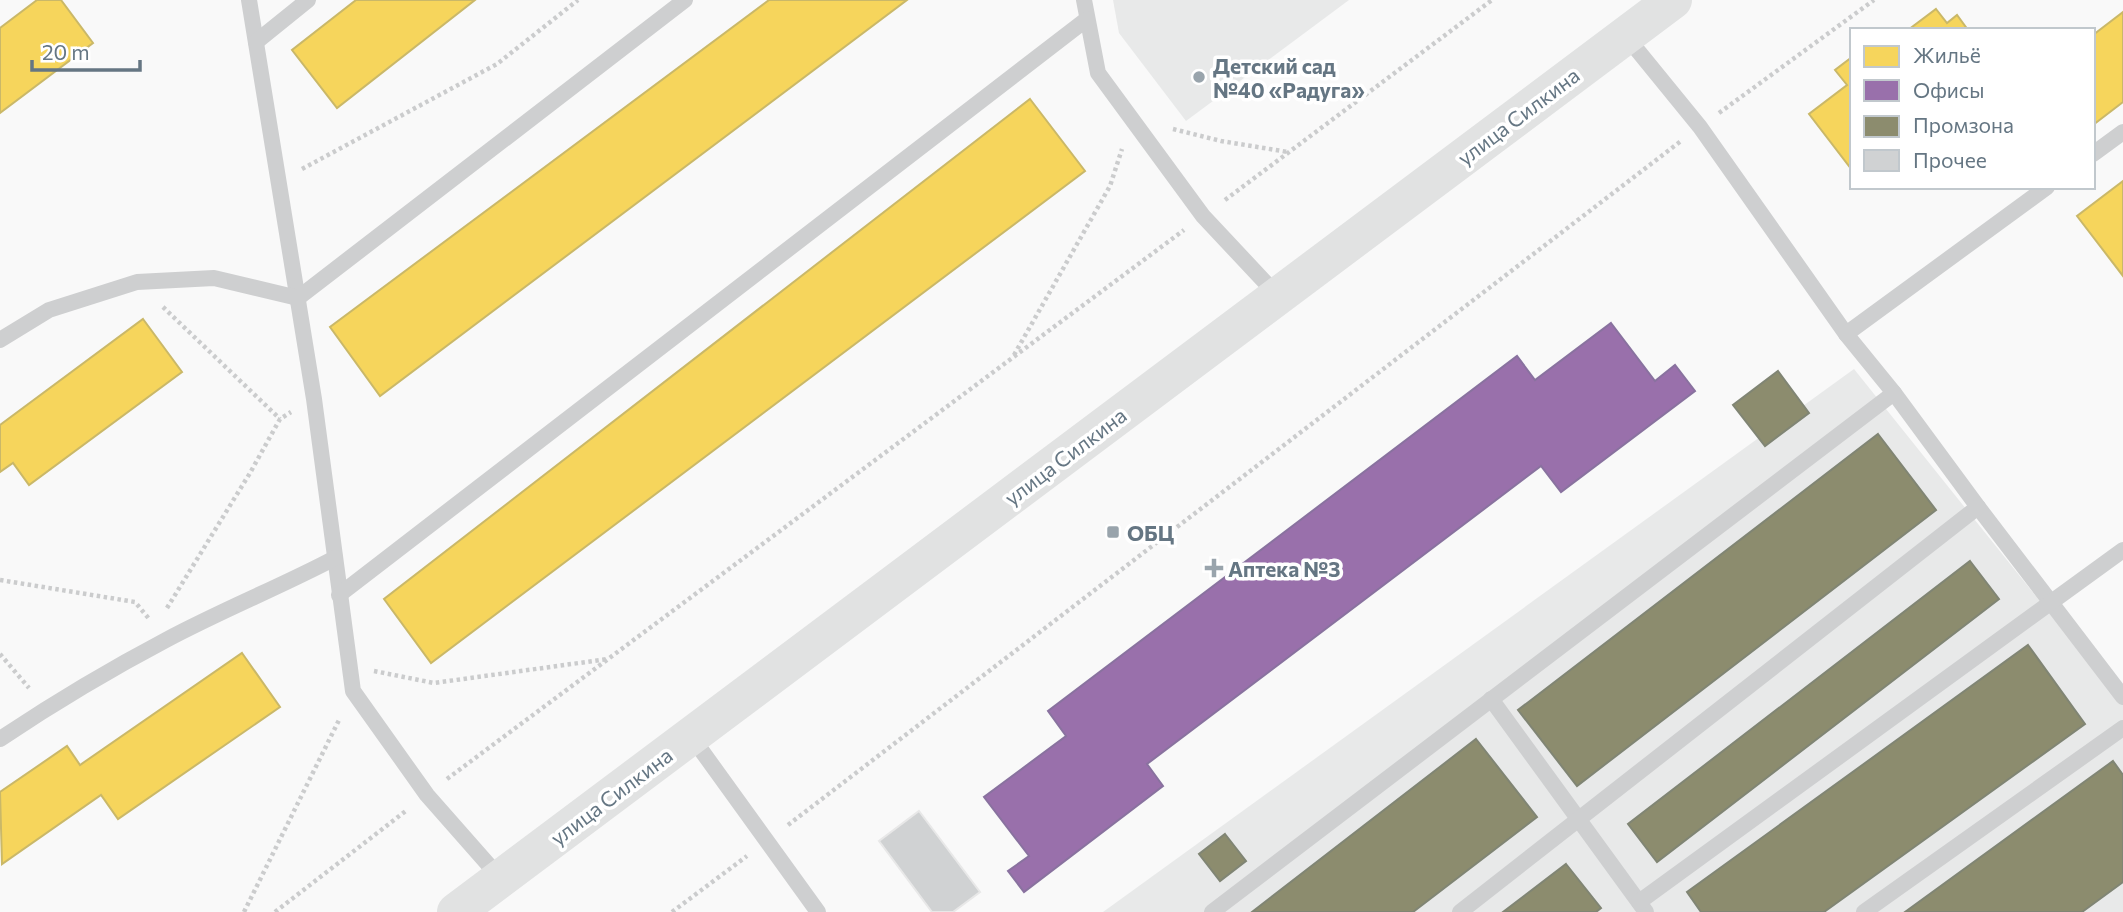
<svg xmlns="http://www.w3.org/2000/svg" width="2123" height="912" viewBox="0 0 2123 912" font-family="Commissioner,sans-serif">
  <rect width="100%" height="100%" fill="#f9f9f9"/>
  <g fill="#e8e9e9">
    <polygon points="1113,0 1349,0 1186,121 1119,33"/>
    <polygon points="1854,369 2123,705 2123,912 1103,912"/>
  </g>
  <g fill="#f6d55c" stroke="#cab868" stroke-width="2">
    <polygon points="37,0 61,0 93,43 0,113 0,28"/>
    <polygon points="356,0 475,0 337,108 292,50"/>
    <polygon points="769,0 907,0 380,396 330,327"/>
    <polygon points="1936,9 1947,23 1957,15 1968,30 1908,30"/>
    <polygon points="2123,12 2123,102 2093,125 2093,35"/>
    <polygon points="1852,57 1852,170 1809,114 1847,85 1835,70"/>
    <polygon points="1030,99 1085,171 431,663 384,599"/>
    <polygon points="2123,181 2123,276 2077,216"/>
    <polygon points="143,319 182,372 29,485 13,463 0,472 0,425"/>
    <polygon points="242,653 280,707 118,819 101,795 2,864 0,792 67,746 80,765"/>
  </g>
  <polygon fill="#9970ab" stroke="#89729f" stroke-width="2" points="1611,323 1655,381 1675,365 1695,391 1561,492 1541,466 1147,764 1163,786 1024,892 1008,871 1029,856 984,797 1066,736 1048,711 1517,356 1535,380"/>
  <g fill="#8c8c6e" stroke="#808574" stroke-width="2">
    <polygon points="1778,371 1809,413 1765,446 1733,405"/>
    <polygon points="1878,434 1936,510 1577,786 1518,710"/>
    <polygon points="1970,561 1999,599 1657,862 1628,824"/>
    <polygon points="2028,645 2085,724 1824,912 1701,912 1687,892"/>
    <polygon points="1476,739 1537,817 1413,912 1252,912"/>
    <polygon points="2113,761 2123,775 2123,882 2082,912 1905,912"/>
    <polygon points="1225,834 1246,861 1220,881 1199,854"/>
    <polygon points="1566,864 1601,908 1596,912 1503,912"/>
  </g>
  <polygon fill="#d0d2d3" stroke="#e8e8e8" stroke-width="2" points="919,811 980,892 953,912 932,912 879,841"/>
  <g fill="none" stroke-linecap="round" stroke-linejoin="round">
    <g stroke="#cbcccd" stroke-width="4.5" stroke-dasharray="3.5 3.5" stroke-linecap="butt">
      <polyline points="1719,113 1874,0"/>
      <polyline points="1173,129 1221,141 1288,152"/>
      <polyline points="302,169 497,64 578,0"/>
      <polyline points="1225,200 1492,0"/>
      <polyline points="163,307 280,419"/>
      <polyline points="1014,355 1110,186 1122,149"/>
      <polyline points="0,580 135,602 150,620"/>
      <polyline points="167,608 250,473 280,419 291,412"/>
      <polyline points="0,654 29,688"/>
      <polyline points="374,671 434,683 608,659"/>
      <polyline points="447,779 1184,230"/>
      <polyline points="788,825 1681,141"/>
      <polyline points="244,912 340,718"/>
      <polyline points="275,912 407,810"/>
      <polyline points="672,912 747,856"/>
    </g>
    <g stroke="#cecfd0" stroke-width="16">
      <polyline points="249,0 314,399 353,691 427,795 501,879"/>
      <polyline points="1084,0 1098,73 1203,216 1278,296"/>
      <polyline points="1625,35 1700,127 1846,334 1894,393 1978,507 2123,697"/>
      <polyline points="256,42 308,0"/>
      <polyline points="2093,154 2123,132"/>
      <polyline points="1846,334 2047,187"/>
      <polyline points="0,340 49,310 137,282 214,278 298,298 685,0"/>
      <polyline points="339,595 1087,19"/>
      <polyline points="1491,699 1646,912"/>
      <polyline points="691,736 818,912"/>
      <path d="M0,739c54,-36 109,-69 166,-99 56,-30 114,-53 169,-82"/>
      <polyline points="1639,902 2123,550"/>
      <polyline points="1212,912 1894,393"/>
      <polyline points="1460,912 1978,507"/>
      <polyline points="1864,912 2123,728"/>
    </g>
    <polyline stroke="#e1e2e2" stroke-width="38" points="456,912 1673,0"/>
  </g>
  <g fill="#99a4ac" stroke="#fff" stroke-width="2.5">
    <circle cx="1199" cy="77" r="7"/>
    <rect x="1106" y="525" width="14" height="14" rx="3.5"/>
    <path d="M1210.5 557.5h7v7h7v7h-7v7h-7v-7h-7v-7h7z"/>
  </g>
  <g text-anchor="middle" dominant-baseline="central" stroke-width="7" stroke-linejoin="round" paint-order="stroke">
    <g font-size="21" font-weight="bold" fill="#657683" stroke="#fff" text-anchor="start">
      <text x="1213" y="65">Детский сад<tspan x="1213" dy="24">№40 «Радуга»</tspan></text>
      <text x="1127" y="532">ОБЦ</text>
      <text x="1228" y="568">Аптека №3</text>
    </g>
    <g font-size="21" fill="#657683" stroke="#fff">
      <text transform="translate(1518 116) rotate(-37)">улица Силкина</text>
      <text transform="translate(1065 456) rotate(-37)">улица Силкина</text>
      <text transform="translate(611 796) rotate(-37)">улица Силкина</text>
    </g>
  </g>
  <rect x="1850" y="28" width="245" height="161" fill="#ffffff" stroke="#c1c8cd" stroke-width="2"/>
  <rect x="1864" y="46" width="35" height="21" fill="#f6d55c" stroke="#c1c8cd" stroke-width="2"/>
  <text x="1913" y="63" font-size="21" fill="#657683">Жильё</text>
  <rect x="1864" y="80" width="35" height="21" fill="#9970ab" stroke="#c1c8cd" stroke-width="2"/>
  <text x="1913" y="98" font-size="21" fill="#657683">Офисы</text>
  <rect x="1864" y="116" width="35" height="21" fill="#8c8c6e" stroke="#c1c8cd" stroke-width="2"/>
  <text x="1913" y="133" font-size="21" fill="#657683">Промзона</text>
  <rect x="1864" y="150" width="35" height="21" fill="#d0d2d3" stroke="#c1c8cd" stroke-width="2"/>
  <text x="1913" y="168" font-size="21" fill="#657683">Прочее</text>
  <path d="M32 60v10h108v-10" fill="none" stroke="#657683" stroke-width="3.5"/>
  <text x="42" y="60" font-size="21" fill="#657683" stroke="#ffffff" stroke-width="5" paint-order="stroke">20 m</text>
</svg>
